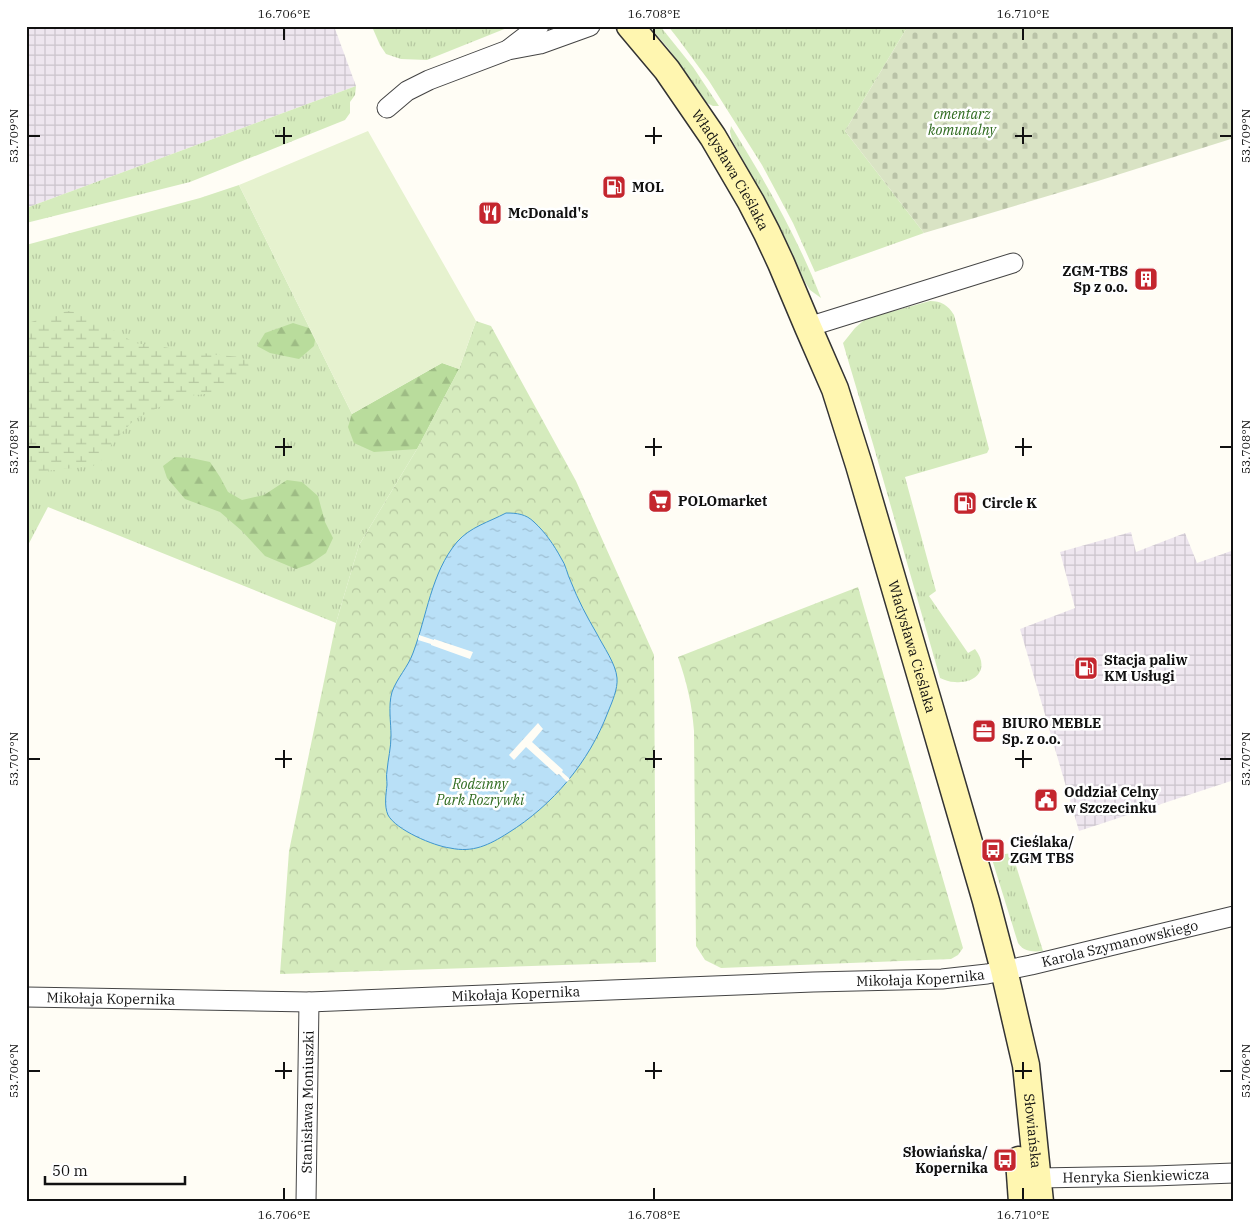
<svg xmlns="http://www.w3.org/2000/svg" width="1260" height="1228" viewBox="0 0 1260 1228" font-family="'IBM Plex Serif',serif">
  <defs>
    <pattern id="industrial-grid" width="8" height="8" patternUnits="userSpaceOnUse" patternTransform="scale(1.25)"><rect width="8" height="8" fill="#eee6ef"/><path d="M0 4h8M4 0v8" fill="none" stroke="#cbc4cc"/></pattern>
    <pattern id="grass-tufts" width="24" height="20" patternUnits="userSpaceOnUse" patternTransform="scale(1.25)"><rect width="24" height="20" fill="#d5ebbd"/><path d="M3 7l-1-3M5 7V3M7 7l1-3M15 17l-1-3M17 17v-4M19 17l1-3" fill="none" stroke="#b6c8a1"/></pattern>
    <pattern id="forest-firs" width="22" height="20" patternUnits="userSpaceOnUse" patternTransform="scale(1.25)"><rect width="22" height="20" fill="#b9dc9c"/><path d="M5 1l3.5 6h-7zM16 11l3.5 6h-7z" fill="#9ebc85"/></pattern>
    <pattern id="wetland-marsh" width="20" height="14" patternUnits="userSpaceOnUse" patternTransform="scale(1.25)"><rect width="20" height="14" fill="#d5ebbd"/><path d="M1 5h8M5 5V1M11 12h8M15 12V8" fill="none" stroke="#b6c8a1"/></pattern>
    <pattern id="cemetery-stones" width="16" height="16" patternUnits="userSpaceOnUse" patternTransform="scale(1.25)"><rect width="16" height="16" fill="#d9e3c4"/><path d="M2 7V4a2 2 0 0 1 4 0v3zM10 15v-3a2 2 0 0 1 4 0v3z" fill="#b9c2a7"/></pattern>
    <pattern id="park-crowns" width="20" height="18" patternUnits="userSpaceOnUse" patternTransform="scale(1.25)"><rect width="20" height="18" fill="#d5ebbd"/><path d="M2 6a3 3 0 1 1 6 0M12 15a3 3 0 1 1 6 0" fill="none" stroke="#b6c8a1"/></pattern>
    <pattern id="water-ripples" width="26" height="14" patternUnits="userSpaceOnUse" patternTransform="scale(1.25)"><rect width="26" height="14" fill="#b9e0f7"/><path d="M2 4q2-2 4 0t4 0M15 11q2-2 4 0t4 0" fill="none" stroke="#9ebfd3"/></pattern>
  </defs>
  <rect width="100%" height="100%" fill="#fffdf5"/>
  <g fill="url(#industrial-grid)">
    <polygon points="26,26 334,26 356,86 26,208"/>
    <polygon points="1131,532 1136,552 1185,533 1197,563 1234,550 1234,780 1079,831 1020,629 1075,608 1060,552"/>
  </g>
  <g fill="url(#grass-tufts)">
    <polygon points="381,26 512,26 427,60 401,59 386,54 380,45 373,29"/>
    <polygon points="649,26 660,26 693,67 719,106 713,106 707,103 668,48"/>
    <polygon points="668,26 908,26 845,131 924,233 815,272 793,223 762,165 709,81 679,40"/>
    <polygon points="356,86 355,95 350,102 350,113 345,120 190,182 26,223 26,208"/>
    <path d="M731,126c34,55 67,112 90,172l-11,-8 -5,-8 -24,-53 -49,-89 -2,-8z"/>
    <polygon points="239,185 352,414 442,363 459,369 417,449 359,545 336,623 48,507 26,549 26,245 200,198"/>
    <path d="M930,301c11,0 18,4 24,14l35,134 -2,4 -82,24 31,114 -7,5 39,57 7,-4c15,19 2,35 -20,33 -6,0 -10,-2 -15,-4l-67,-234 -30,-101 12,-15 8,-7 9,-4z"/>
    <path d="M1012,853l31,98c-10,1 -19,1 -25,-8l-27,-87z"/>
  </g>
  <g fill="url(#forest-firs)">
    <polygon points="293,323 309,328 315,340 314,346 299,359 270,353 257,346 265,333"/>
    <polygon points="442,363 459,369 417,449 374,452 354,443 348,427 352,414"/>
    <polygon points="175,457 191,458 210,462 220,477 228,492 242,500 264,495 287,480 302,482 318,496 325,522 333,538 326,553 310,564 296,569 265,556 242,531 220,512 185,499 167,478 163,466"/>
  </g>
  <polygon fill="url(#wetland-marsh)" points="67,311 84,313 135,343 210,354 240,357 248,361 249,370 240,380 225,389 205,394 180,397 135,419 113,442 102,460 93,466 26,473 26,329 31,322"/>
  <polygon fill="url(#cemetery-stones)" points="908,26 1234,26 1234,138 1098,181 924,233 845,131"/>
  <g fill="url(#park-crowns)">
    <polygon points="476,321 491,326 576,481 654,655 656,962 280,974 289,851 336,623 359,545 417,449 459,369"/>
    <path d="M858,587l105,361 -5,7 -7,4 -230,9 -16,-8 -9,-14 -2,-215c-2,-27 -7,-48 -16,-74z"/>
  </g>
  <polygon fill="#e6f2cf" points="368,131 476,321 459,369 442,363 352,414 239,185"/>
  <path fill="url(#water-ripples)" stroke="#3f96cf" d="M506,513c11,0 20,1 28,9 11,10 20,23 27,36 5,7 6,16 10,24 7,18 16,35 26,52 6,12 19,30 20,44 1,11 -5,24 -9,34 -19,50 -55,93 -100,121 -19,12 -35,20 -58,15 -16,-2 -54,-18 -62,-33 -4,-9 -2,-21 -1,-30 0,-5 -1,-9 0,-14 1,-12 4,-23 4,-35 0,-14 -3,-30 1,-44 5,-14 16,-25 21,-39 14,-37 18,-80 44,-111 13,-15 32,-20 49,-29z"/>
  <g fill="#fffdf5">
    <polygon points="419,635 434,640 434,639 473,652 470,659 431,645 431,644 418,640"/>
    <polygon points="538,723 543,729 532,742 563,770 562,772 570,779 567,782 559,774 557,775 526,747 514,760 509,755"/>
  </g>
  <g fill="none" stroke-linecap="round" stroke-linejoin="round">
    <g stroke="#444" stroke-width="21">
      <g id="street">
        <polyline points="509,49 539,26"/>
        <polyline points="387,108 407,91 429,80 508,50 540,44 590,26"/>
        <polyline points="808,327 1013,263"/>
        <path id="s1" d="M26,997l283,5 504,-20 129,-3 45,-5 44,-9 203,-49"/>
        <path id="s2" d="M1038,1178l115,-2 81,-3"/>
        <path id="s3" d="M306,1202l3,-200"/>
      </g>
    </g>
    <g stroke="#333" stroke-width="29">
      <g id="secondary">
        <path id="s4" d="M630,26l37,44 46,67 38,65 16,31 14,30 27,64 27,62 24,76 71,243 56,193 18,69 22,95 14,137"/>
        <polyline points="1019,1160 1022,1202"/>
      </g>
    </g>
    <use href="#street" stroke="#fff" stroke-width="19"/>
    <use href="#secondary" stroke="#fff6b0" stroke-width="26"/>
  </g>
  <path fill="none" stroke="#111" stroke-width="2" d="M284,28v12M654,28v12M1023,28v12M284,127v17M654,127v17M1023,127v17M28,136h12M275,136h17M645,136h17M1015,136h17M1220,136h12M284,438v18M654,438v18M1023,438v18M28,447h12M275,447h17M645,447h17M1015,447h17M1220,447h12M284,750v18M654,750v18M1023,750v18M28,759h12M275,759h17M645,759h17M1015,759h17M1220,759h12M284,1062v17M654,1062v17M1023,1062v17M28,1071h12M275,1071h17M645,1071h17M1015,1071h17M1220,1071h12M284,1188v12M654,1188v12M1023,1188v12"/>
  <defs>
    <g id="fuel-square" transform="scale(1.25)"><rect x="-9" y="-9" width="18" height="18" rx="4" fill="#c4262e" stroke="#fff"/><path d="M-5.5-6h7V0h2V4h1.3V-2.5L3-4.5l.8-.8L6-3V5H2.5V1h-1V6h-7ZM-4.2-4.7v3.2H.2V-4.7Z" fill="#fff"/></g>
    <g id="restaurant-square" transform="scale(1.25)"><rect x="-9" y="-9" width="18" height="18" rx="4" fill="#c4262e" stroke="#fff"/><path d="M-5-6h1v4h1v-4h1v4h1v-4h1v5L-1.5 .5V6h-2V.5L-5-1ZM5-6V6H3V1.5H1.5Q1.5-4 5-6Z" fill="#fff"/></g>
    <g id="building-square" transform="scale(1.25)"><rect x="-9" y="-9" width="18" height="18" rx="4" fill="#c4262e" stroke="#fff"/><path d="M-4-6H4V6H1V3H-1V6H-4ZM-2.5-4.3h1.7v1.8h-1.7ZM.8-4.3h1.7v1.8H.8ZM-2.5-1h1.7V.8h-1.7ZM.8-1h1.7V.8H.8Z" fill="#fff"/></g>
    <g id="supermarket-square" transform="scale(1.25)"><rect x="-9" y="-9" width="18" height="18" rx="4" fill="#c4262e" stroke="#fff"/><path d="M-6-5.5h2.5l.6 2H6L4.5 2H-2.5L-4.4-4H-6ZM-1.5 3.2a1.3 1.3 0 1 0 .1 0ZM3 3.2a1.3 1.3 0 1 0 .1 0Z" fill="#fff"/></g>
    <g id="office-square" transform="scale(1.25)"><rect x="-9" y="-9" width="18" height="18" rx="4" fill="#c4262e" stroke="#fff"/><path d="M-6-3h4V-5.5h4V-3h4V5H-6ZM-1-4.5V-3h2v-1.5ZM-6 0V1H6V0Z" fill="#fff"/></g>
    <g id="civic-square" transform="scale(1.25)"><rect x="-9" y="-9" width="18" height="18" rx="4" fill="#c4262e" stroke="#fff"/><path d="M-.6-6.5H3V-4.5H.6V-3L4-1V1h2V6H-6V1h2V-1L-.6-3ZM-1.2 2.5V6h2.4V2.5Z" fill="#fff"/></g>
    <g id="bus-square" transform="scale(1.25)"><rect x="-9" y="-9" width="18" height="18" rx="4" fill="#c4262e" stroke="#fff"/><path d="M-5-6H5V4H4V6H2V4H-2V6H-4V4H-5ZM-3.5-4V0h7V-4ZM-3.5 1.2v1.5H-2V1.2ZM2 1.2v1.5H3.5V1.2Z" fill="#fff"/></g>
  </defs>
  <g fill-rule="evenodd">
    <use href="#fuel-square" x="614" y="187"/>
    <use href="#restaurant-square" x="490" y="213"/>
    <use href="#building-square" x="1146" y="279"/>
    <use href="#supermarket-square" x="660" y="501"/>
    <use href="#fuel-square" x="965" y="503"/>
    <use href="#fuel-square" x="1086" y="668"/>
    <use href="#office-square" x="984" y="731"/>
    <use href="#civic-square" x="1046" y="800"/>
    <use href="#bus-square" x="993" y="850"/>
    <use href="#bus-square" x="1005" y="1160"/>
  </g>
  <g text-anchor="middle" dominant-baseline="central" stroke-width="5" stroke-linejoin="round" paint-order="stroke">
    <g font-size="14" font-style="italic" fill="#2f6b1f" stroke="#fff">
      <text x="962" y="114">cmentarz<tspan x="962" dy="16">komunalny</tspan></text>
      <text x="480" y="784">Rodzinny<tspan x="480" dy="16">Park Rozrywki</tspan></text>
    </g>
    <g font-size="14" fill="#111" stroke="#fff">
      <text stroke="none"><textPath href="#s4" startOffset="176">Władysława Cieślaka</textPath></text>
      <text stroke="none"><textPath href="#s4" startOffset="688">Władysława Cieślaka</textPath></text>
      <text stroke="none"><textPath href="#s1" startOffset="1098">Karola Szymanowskiego</textPath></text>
      <text stroke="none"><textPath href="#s1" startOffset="895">Mikołaja Kopernika</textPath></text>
      <text stroke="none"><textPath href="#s1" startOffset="490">Mikołaja Kopernika</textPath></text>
      <text stroke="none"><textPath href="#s1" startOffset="85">Mikołaja Kopernika</textPath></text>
      <text stroke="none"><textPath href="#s3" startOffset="100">Stanisława Moniuszki</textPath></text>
      <text stroke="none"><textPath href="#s4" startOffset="1188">Słowiańska</textPath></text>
      <text stroke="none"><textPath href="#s2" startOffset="98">Henryka Sienkiewicza</textPath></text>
    </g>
    <g font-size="14" font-weight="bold" fill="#111" stroke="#fff" text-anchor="start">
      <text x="632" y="187">MOL</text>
      <text x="508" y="213">McDonald's</text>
      <text x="1128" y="271" text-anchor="end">ZGM-TBS<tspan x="1128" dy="16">Sp z o.o.</tspan></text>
      <text x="678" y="501">POLOmarket</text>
      <text x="982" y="503">Circle K</text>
      <text x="1104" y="660">Stacja paliw<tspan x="1104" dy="16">KM Usługi</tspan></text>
      <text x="1002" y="723">BIURO MEBLE<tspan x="1002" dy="16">Sp. z o.o.</tspan></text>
      <text x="1064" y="792">Oddział Celny<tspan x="1064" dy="16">w Szczecinku</tspan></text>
      <text x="1010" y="842">Cieślaka/<tspan x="1010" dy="16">ZGM TBS</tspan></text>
      <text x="988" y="1152" text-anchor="end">Słowiańska/<tspan x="988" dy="16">Kopernika</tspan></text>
    </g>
  </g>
  <rect width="1260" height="1228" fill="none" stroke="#ffffff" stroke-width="55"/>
  <path d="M45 1176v8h140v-8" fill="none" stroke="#111111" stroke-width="2.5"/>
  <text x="52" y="1176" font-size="15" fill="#111111" stroke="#ffffff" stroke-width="4" paint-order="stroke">50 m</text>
  <rect x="28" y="28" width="1204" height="1172" fill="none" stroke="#111" stroke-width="2"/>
  <g font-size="12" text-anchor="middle" fill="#111">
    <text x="284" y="18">16.706°E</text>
    <text x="654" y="18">16.708°E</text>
    <text x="1023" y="18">16.710°E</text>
    <text transform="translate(14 136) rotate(-90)" y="4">53.709°N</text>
    <text transform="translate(1246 136) rotate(-90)" y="4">53.709°N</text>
    <text transform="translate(14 447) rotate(-90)" y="4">53.708°N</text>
    <text transform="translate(1246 447) rotate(-90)" y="4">53.708°N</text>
    <text transform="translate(14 759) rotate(-90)" y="4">53.707°N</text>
    <text transform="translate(1246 759) rotate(-90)" y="4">53.707°N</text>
    <text transform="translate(14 1071) rotate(-90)" y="4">53.706°N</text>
    <text transform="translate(1246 1071) rotate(-90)" y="4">53.706°N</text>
    <text x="284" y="1219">16.706°E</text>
    <text x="654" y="1219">16.708°E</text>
    <text x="1023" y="1219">16.710°E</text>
  </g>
</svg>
